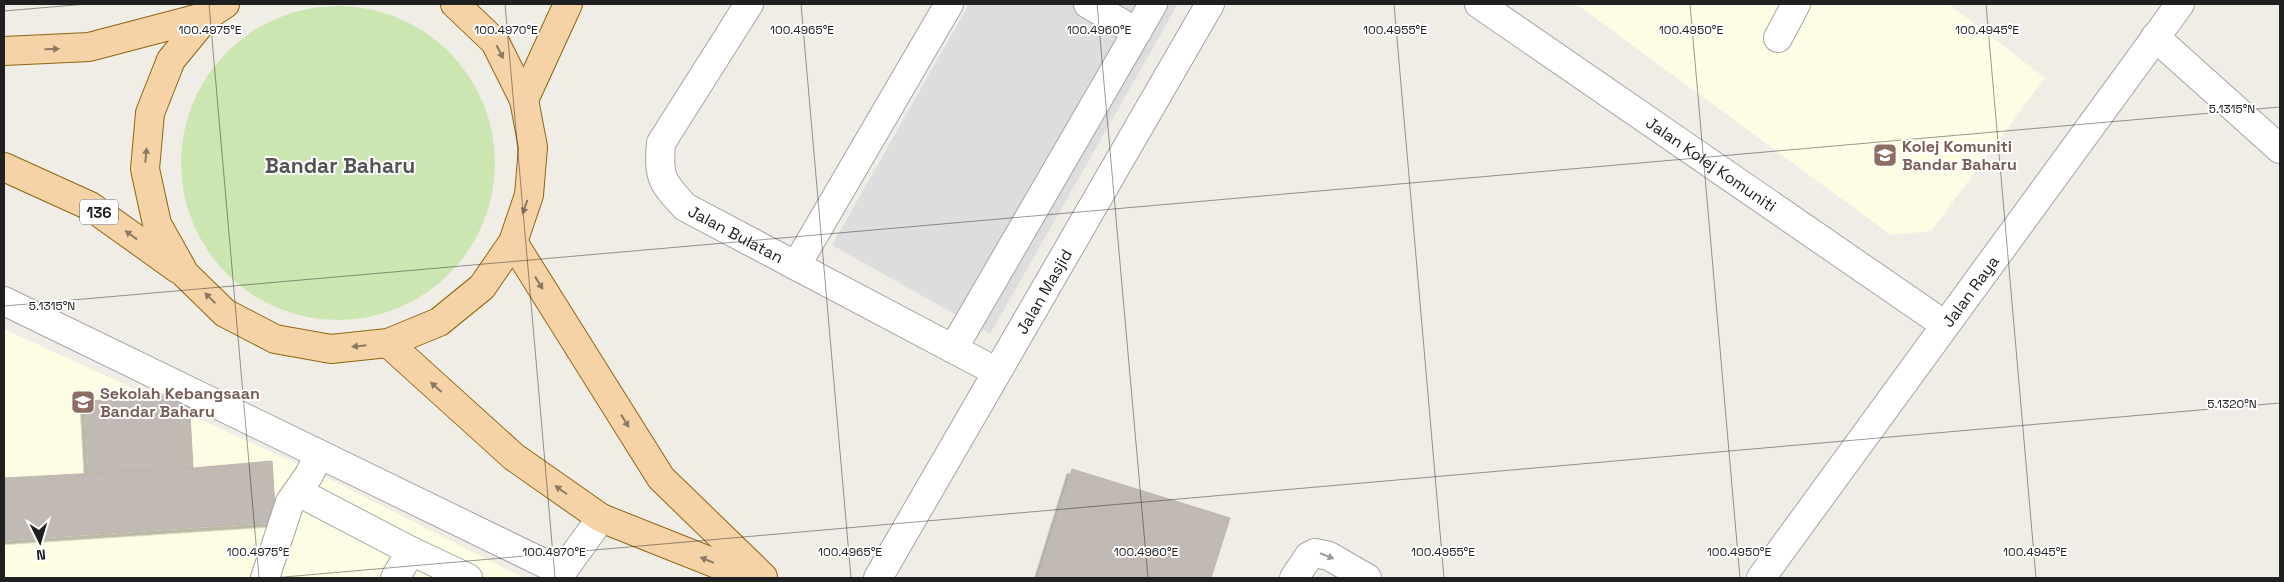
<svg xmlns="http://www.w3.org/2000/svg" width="2284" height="582" viewBox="0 0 2284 582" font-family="'Space Grotesk',sans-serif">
  <defs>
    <filter id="shadow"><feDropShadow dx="-4.5" dy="4.5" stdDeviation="0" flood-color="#0004"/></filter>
  </defs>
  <rect width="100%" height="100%" fill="#f0ede7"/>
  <polygon fill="#dedddd" points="969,4 1178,4 990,334 832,245"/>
  <g fill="#fdfde3">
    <polygon points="1576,4 1949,4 2045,78 1931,231 1891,235"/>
    <polygon points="4,329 319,474 524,578 4,578"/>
  </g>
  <circle fill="#cbe6b1" cx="338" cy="163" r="157"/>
  <g fill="#c0b9b4" stroke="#c0b4aa" filter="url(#shadow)">
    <polygon points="189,395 193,468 89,473 85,401"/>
    <polygon points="272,461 276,522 4,540 4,478 193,468"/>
    <polygon points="1072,469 1230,518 1211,578 1038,578"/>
  </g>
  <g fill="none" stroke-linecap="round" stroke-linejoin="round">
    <g stroke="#a4a4a4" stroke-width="30">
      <g id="minor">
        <path id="s1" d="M749,4l-88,139c-3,35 1,39 24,64l312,165"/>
        <polyline points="1088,4 1137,32"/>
        <path id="s2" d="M1479,4l466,321"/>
        <polyline points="2155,37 2280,149"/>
        <polyline points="1778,38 1796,4"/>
        <polyline points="796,266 949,4"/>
        <polyline points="4,301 562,572 601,518"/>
        <polyline points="953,349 1153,4"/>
        <polyline points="298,492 411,551 468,578"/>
        <polyline points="265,578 290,502 309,475 319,454"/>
        <polyline points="395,578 411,551"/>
        <path id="s3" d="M878,578l332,-574"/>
        <polyline points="1294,578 1309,556 1315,553 1329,556 1367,578"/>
        <path id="s4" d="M1761,578l419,-574"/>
      </g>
    </g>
    <g stroke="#90650c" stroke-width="30">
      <g id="major">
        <polyline points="225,4 207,16 171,60 150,113 145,169 157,224 185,274 225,313 275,339 331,349 388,343 439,322 482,287 513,242 529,195 533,147 524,100 495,42 455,4"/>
        <polyline points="4,51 89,47 207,16"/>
        <polyline points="524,100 568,4"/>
        <polyline points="4,167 90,206 178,269"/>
        <polyline points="513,242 661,478 763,577"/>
        <polyline points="388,343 514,457 601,518 752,578"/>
      </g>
    </g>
    <use href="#minor" stroke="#fff" stroke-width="28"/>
    <use href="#major" stroke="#f5d3a6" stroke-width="28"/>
  </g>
  <defs><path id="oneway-solid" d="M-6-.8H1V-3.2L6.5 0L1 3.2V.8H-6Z" transform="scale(1.25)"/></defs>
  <g fill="#8a7a63">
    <use href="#oneway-solid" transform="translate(52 49) rotate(-2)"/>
    <use href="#oneway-solid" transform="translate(500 52) rotate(63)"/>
    <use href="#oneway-solid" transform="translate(146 155) rotate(-85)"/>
    <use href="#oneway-solid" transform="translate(525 207) rotate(109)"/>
    <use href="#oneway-solid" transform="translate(131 235) rotate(-144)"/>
    <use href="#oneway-solid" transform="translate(539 283) rotate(58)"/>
    <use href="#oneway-solid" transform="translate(210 298) rotate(-136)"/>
    <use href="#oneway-solid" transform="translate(359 346) rotate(174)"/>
    <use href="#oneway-solid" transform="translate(436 387) rotate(-138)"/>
    <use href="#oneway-solid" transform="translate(625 421) rotate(58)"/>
    <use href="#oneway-solid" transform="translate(561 490) rotate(-145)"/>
    <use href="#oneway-solid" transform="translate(707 560) rotate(-158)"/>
  </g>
  <use fill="#9b9b9b" href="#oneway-solid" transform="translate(1327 556) rotate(22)"/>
  <path fill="none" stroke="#202020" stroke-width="1" stroke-opacity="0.45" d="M209,4l50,574M505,4l50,574M801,4l50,574M1097,4l51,574M1394,4l50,574M1690,4l50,574M1986,4l50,574M4,11l83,-7M4,306l2276,-199M273,578l2007,-175"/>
  <defs>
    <g id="university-square" transform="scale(1.25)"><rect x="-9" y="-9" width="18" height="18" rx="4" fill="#8d6e63" stroke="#fff"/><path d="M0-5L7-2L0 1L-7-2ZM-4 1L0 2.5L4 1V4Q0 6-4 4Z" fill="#fff"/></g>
    <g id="school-square" transform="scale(1.25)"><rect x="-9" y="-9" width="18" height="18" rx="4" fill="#8d6e63" stroke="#fff"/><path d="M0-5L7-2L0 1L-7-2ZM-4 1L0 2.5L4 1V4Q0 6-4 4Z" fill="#fff"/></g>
  </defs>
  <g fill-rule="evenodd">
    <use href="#university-square" x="1885" y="155"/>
    <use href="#school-square" x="83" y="402"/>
  </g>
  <g text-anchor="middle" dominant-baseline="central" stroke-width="4" stroke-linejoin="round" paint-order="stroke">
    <rect fill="#fff" stroke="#636363" stroke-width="1" x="80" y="199.5" width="38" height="25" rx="4"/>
    <g font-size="15" font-weight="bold" fill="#202020">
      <text x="99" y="212">136</text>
    </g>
    <g font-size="16" font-weight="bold" fill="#785e54" stroke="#fff" text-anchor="start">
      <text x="1902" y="146">Kolej Komuniti<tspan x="1902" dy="18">Bandar Baharu</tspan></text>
      <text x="100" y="393">Sekolah Kebangsaan<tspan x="100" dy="18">Bandar Baharu</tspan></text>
    </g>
    <g font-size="16" fill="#202020" stroke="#fff">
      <text stroke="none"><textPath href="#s2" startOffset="282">Jalan Kolej Komuniti</textPath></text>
      <text stroke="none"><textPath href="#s1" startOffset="294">Jalan Bulatan</textPath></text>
      <text stroke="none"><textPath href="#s3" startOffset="331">Jalan Masjid</textPath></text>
      <text stroke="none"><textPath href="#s4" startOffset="355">Jalan Raya</textPath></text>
    </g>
    <g font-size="21" font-weight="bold" fill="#535353" stroke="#fff">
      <text x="340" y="165">Bandar Baharu</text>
    </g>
  </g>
  <g font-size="12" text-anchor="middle" fill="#202020" stroke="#fff" stroke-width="4" stroke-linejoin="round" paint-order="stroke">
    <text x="210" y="34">100.4975°E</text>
    <text x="506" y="34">100.4970°E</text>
    <text x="802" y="34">100.4965°E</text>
    <text x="1099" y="34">100.4960°E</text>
    <text x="1395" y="34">100.4955°E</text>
    <text x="1691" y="34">100.4950°E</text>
    <text x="1987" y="34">100.4945°E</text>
    <text x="2232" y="113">5.1315°N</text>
    <text x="52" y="310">5.1315°N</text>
    <text x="2232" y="408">5.1320°N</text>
    <text x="258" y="556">100.4975°E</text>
    <text x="554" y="556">100.4970°E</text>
    <text x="850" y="556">100.4965°E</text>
    <text x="1146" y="556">100.4960°E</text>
    <text x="1443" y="556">100.4955°E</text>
    <text x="1739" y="556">100.4950°E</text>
    <text x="2035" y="556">100.4945°E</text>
  </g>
  <rect width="2284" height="582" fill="none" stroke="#202020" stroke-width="10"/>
  <g transform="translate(40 542) rotate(175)" stroke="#ffffff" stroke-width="4" paint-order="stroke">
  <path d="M0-4L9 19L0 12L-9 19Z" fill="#202020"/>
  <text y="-8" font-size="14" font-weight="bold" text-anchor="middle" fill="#202020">N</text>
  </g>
</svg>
